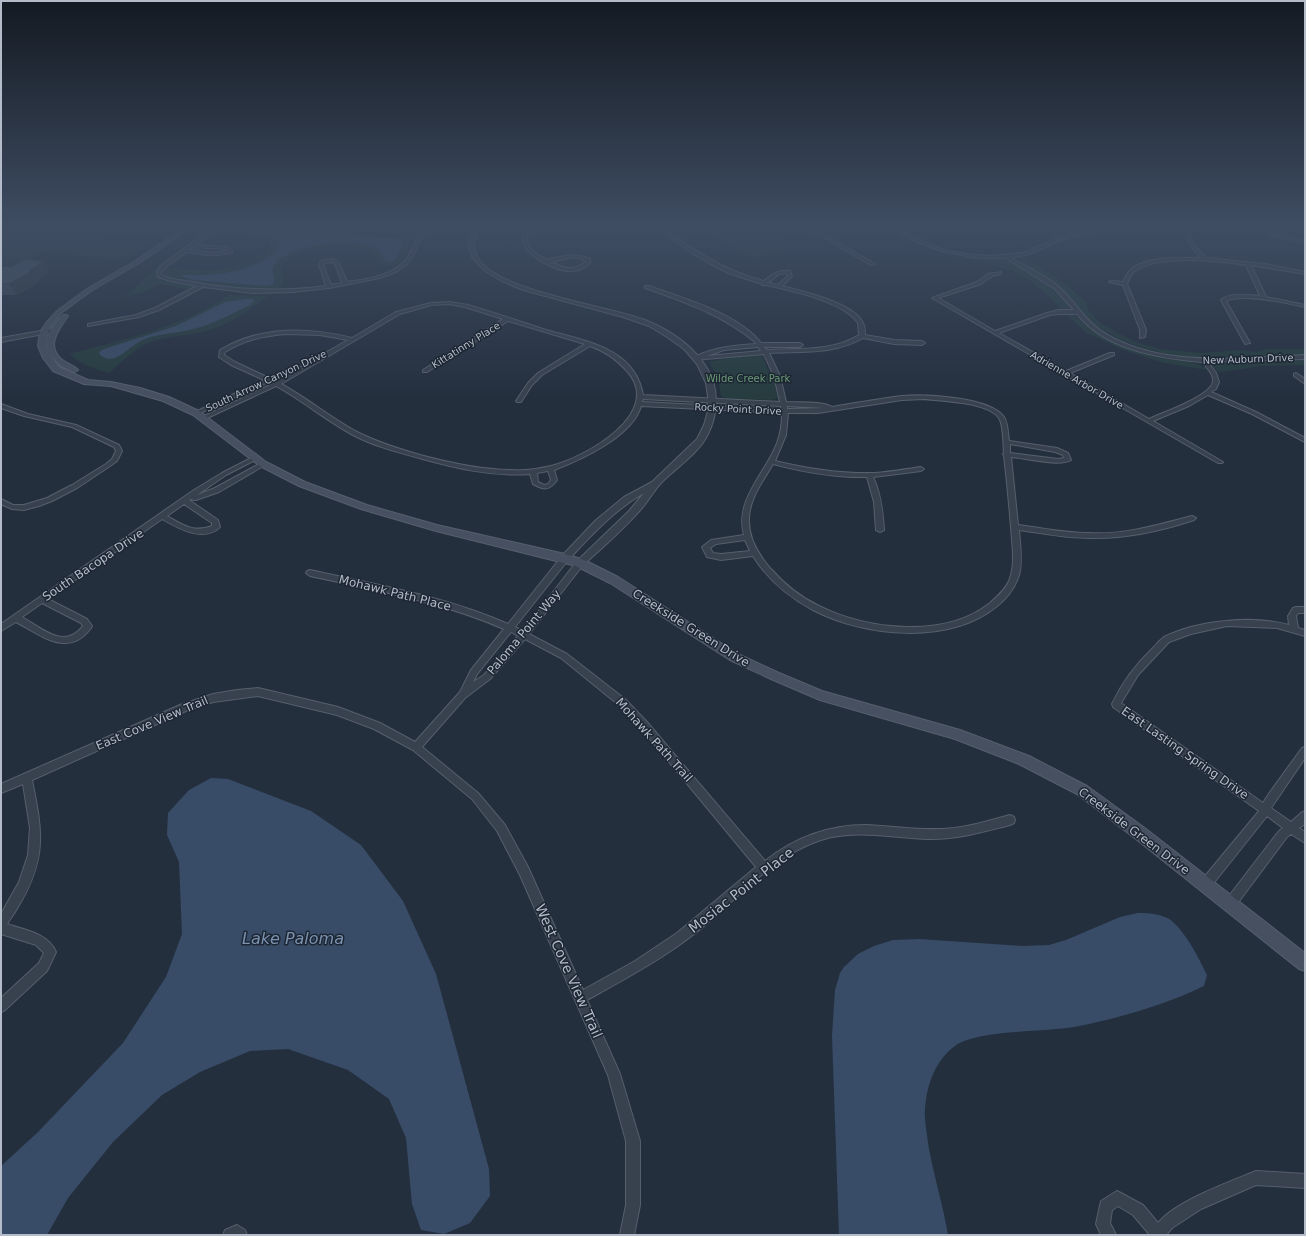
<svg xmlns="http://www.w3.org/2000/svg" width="1306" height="1236" viewBox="0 0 1306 1236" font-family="'DejaVu Sans',sans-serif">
  <rect width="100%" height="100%" fill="#242f3e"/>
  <g fill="#263c3f">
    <polygon points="1,225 59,225 57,227 64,235 76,225 113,225 100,236 100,238 107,240 105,243 152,242 124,261 43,252 1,276"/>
    <path d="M224,225h112c13,15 57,11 77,12 -5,12 -8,23 -20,30l-15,-3 -6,-13c-25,-8 -57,-9 -80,5 -4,3 -8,7 -11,10l3,14 -6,10 -48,-2 -61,-11 -5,-3v-3l4,-3c37,2 72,7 102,-20l-1,-8 -12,-6 -41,-2z"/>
    <polygon points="696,225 762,225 797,246 793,249 753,259 732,248"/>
    <polygon points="197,230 209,230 209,232 160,267 156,271 155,275 160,280 192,286 194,287 191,290 159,284 144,292 124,298 160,264 203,233 193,232"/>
    <path d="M958,256l50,4 38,23 10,7 14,17v2l-8,1c-13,-13 -26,-27 -43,-36 -18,-10 -43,-11 -64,-16z"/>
    <polygon points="1022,257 1053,275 1086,301 1089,311 1100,323 1135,342 1160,349 1202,353 1240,350 1256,352 1266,349 1305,349 1305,355 1204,359 1170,355 1137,346 1121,340 1096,326 1058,286 1016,259"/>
    <path d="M229,295l39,1c-18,13 -36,27 -58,34 -21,6 -48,5 -68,16 -12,7 -22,18 -33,27 -15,-4 -28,-9 -40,-19 57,-15 110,-26 160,-59z"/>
    <path d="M1066,314c10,0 13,6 21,12 16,12 37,19 56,26 16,6 54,7 64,18l-43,-7 -43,-14 -36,-17z"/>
    <polygon points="757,354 762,356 774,383 778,398 772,400 727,399 721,396 718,377 709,363 712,361"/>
    <polygon points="1305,360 1305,365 1263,366 1221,372 1217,371 1213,366 1217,364"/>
  </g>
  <g fill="#394c67">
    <path d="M273,225h56l5,8 8,3 54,2 6,2 1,3 -8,17 -3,2 -7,-1c-2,-5 -4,-11 -8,-13 -20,-13 -90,-4 -103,17 -5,7 4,13 -2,20l-7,1 -71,-6 -14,-4c7,-2 15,-1 22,-1 22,-1 48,-5 67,-18 3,-3 9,-6 10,-11 3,-18 -37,-16 -48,-16l-3,-2z"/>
    <path d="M245,299h7l2,2 -4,4c-19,9 -36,19 -57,24 -18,5 -40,4 -56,14 -13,8 -23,23 -37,12l-1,-3 5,-3 72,-23 49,-24z"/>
    <polygon points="211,778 228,779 311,811 361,845 403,901 436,974 489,1169 490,1196 470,1223 444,1234 421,1230 412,1204 406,1138 389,1099 348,1070 288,1049 250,1051 200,1072 162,1095 113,1142 68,1198 47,1235 1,1235 1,1166 38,1132 123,1043 166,977 182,934 179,862 167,835 168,813 189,790"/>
    <path d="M1138,913c11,0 27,1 35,9 15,14 25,35 34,53l-3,11c-39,19 -88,33 -130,41 -29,5 -98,3 -119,19 -20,14 -29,41 -30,64 -1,11 2,22 3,33 5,31 15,61 20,92h-109l-7,-199 3,-46 5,-17 4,-6 14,-13 16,-8 19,-6 26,-1 103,7 27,-1 17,-5 54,-23z"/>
  </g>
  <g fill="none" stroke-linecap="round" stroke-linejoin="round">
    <polyline stroke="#394c67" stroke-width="2" points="732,225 741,231"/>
    <g stroke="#565f6c" stroke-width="2">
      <g id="minor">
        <path d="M216,225h5l-5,5 -21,15 32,2 5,3v2c-14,6 -32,2 -46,0l-21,16 -4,4 1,3c9,5 20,5 30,7 45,8 89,10 134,4l-7,-21 2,-4 12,-2 6,4 8,19c19,-3 47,-6 60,-24 7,-10 10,-23 17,-33h4l-14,29 -8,11 -10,7 -16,6 -51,10 -36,4 -41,1 -49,-6 -44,23 -20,7 -51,9v-2l48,-9 19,-7 42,-22 -27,-5 -12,-4 -1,-5 4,-6 48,-36h-22v-2h26zM192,247l34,2 1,2 -12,2 -26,-3zM332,262l3,2 7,19 -11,2 -8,-20 2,-2z"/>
        <path d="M526,225h4c-8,19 1,27 17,35 14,-4 28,-8 43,-1v4c-4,4 -10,8 -17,8 -14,2 -45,-14 -50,-28 -2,-6 0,-12 3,-18zM573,257l9,2 4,2v1c-14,9 -21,7 -35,0z"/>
        <polygon points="599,225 614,227 631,225 614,229 601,228"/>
        <path d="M654,225h5c36,26 61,44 105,56 8,-7 15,-11 26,-10l2,5 -10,10c20,5 72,17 81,37 2,3 2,8 2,12l29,5 28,1 3,2 -3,2 -28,-1 -31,-6c-29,17 -62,13 -94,15l11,23 6,26c12,1 37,-1 46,5 23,-4 46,-8 70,-11 23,-2 88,1 102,21 4,6 4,17 5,24l48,7 11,5 3,7c-10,7 -47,-2 -60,-3l7,68c24,3 47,8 71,8 35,2 69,-8 103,-17l4,2 -2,2c-33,11 -69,19 -105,18 -24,0 -47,-5 -70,-8 1,14 4,32 0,45 -4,13 -13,24 -23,32 -48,38 -131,30 -183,3 -24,-13 -45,-30 -60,-54l-32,4 -14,-3 -5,-10 9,-7 33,-5c-10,-35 22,-62 33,-92 4,-10 5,-20 5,-30l-141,-7c-8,30 -60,54 -87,64l3,10c-8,11 -13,10 -24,4l-3,-10c-38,3 -75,-6 -111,-16 -22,-6 -45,-12 -66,-23 -26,-14 -50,-34 -77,-49l-71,33 -2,1 -3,-2 72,-34 -4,-2 -70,32h-4l-1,-1 71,-33 -33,-15 -12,-8 1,-7c40,-24 88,-23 132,-12l44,-26 35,-9 18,-1 19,3c26,8 52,16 78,25 39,11 89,18 97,65l137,7 -6,-26 -10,-22 -59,5 -9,1 -3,-2c17,-10 42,-13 63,-14l-1,-2c-32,-27 -71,-40 -110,-54v-2h4c34,12 90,28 112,57h39l3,2 -3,2h-36l3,3c32,-2 64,2 92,-15l-1,-12c-15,-22 -67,-32 -92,-38h-4v-1l-34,-11 -19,-10 -19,-11zM786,273l2,3 -10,9 -10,-2 11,-9zM449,304l16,3 38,12 -80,51v2h4l81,-51 77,23 -47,29 -10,10 -12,18 1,1h4l11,-17 10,-10 48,-29c15,5 26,13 37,25 38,42 -42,87 -76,95 -13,3 -26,5 -39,4 -31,0 -62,-7 -92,-15 -21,-6 -43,-13 -63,-23 -26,-14 -50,-34 -76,-48l119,-70 31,-9zM285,334l35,1 28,5 -72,41 -3,-1 26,-13 -5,-1 -25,12 -34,-16 -11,-7 1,-3c19,-12 38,-16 60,-18zM758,347l3,4 -54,5 17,-6zM643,399l138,7v3l-139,-7zM924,399c18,2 64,3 75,19 5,8 4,26 5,35l-1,1 1,2c3,23 5,48 7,71 1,18 5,37 -2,54 -4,9 -12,16 -19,22 -45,36 -123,27 -171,3 -19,-9 -35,-22 -49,-38 -12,-14 -22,-31 -21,-49 0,-20 14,-38 24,-55 31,8 62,14 94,13l7,25 2,28 4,2 4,-2c-1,-19 -3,-36 -11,-53l48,-6 3,-2 -3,-2c-15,2 -30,5 -46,6 -34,1 -67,-4 -100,-12l11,-26 2,-22h30l84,-13zM787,406l37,2 -37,1zM1010,444l45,8 8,3 1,3 -6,1 -48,-6zM548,471l3,9 -3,4 -4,1 -6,-3 -1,-9zM745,540l5,11 -29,3 -8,-1 -3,-5 6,-4z"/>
        <polygon points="802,225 807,225 875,264 871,265"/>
        <path d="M886,225h5l31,16 22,9 21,4 24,2 34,-3 37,-16 30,-6 13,-6h5l-10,6 -35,8 -33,15 -19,4c17,10 37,18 51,32 14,13 22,29 38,40 57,39 140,28 205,25v4l-97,3 8,11 3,9 -3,7 -5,3 45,20 49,26v4l-53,-28 -44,-19 -19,11 -36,15 70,41 -1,1h-4l-286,-165 45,-16 11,-8 13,-2v2l-9,2 -11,8 -43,14 57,33 52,-18 12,-3h15l-19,-21 -49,-31h-29l-36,-7 -22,-8zM1059,314h18c29,36 81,44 125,48 4,5 12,12 11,19 -1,15 -52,32 -64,38l-79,-46 44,-18v-2h-4l-44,18 -67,-38 51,-18z"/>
        <path d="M1183,225h4l6,19 13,14 59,6 40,8v2l-54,-9 15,32 39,8v2c-18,-4 -62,-14 -79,-6l24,42 -5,1 -24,-44c10,-8 27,-5 39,-4l-14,-31c-28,-4 -87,-11 -111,6 -4,2 -6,9 -8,13l19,46 -1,7 -5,1v-8l-17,-45 -14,-3 2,-1 12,1c2,-4 5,-10 8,-13 18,-13 49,-11 70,-11l-12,-14z"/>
        <polygon points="1263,225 1267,225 1273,233 1305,241 1305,243 1270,235"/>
        <polygon points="1296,373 1305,379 1305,384 1294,376 1294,374"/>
        <polygon points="1,404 28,414 76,425 119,445 122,451 117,461 110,466 77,488 52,501 39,506 24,510 12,509 1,504 1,499 13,505 24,505 47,498 72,485 106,464 112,459 116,451 114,447 72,427 24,416 1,408"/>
        <path d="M255,456l3,2 -1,1 -31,16 -29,20 18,-7 46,-25h4v2l-46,27 -23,8h-2l-3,-1 -2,1 29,20 2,7c-17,16 -42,1 -58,-8l-114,80 39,20 5,7 -1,2c-23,31 -50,7 -75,-6l-15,9v-7l193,-134 28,-17zM184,504l28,19v3c-19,7 -29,-1 -45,-10zM42,603l39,20 2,3c-19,24 -40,3 -61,-9z"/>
        <path d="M565,555l3,1 1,2 -1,2 -53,67 8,4 54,-70h6l1,2 -1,2 -54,69 38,20 59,46 21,22 118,139c29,-23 63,-36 101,-36 25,1 50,5 76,4 23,-1 46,-8 68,-14l4,2 1,3 -1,3 -4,2c-28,7 -54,15 -83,14 -35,-1 -72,-10 -106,1 -46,14 -86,61 -123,91 -34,27 -73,48 -111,69l33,74 20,67v64l-6,30h-14l6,-30v-64l-18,-66 -88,-200 -23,-44 -25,-32 -59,-49 -39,-21 -37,-14 -79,-19 -45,6 -27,9 -154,69c4,21 9,42 8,63 -1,30 -17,58 -33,81 17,6 41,9 49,28l-9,19 -42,39 -4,2v-14l38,-35 5,-10 -8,-8 -35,-11v-20l18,-32 9,-27 2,-27 -7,-44 -22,9v-9l179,-79 33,-11 24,-4 21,-2 80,19 42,16 35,19 45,-50 11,-22 33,-41c-62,-27 -128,-39 -194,-53l-4,-3 1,-2 3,-1c67,15 135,26 198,54l54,-68zM511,632l7,4 -34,39 -11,7 4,-8zM525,639l36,19 59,48 21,22 115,139 -79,66 -42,28 -52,29 -55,-123 -23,-42 -27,-32 -56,-46 43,-49 25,-19z"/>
        <path d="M1296,607h9v6h-7l-2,3 2,12 7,2v6l-28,-8 -50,-2 -36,8 -22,8 -31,33 -17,28 142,100 5,-8 34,-47 3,-1v11l-34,50 20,14 10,-9 4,-2v13l-6,4 6,4v11l-14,-9 -4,3 -53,71 -4,1 -4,-1 -1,-4 1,-4 53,-69 4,-3 -16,-12 -58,73 -4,1 -4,-1 -1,-4 1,-4 58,-70 -146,-104 -1,-3c10,-21 24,-40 41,-56 3,-4 7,-8 11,-11 33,-17 90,-22 125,-12l-1,-9 5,-8z"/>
        <path d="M1256,1171l49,3v14l-49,-3 -55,24 -29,19 -6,7h-16l-17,-20 -15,-9 -6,4 -2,13 6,12h-15l-5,-11 5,-23 16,-10 26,14 15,18c18,-22 71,-41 98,-52z"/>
        <polygon points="237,1225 245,1230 247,1235 223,1235 225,1230"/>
      </g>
    </g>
    <g stroke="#565f6c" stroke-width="2">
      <g id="tertiary">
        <path d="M475,225h6c-5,11 -10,20 -4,32 18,34 131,49 168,63 25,10 49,26 63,50 11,19 10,44 0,64 -9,19 -31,33 -46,48 -8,8 -13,18 -20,26 -18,21 -39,39 -59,57l-3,1 -5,-3 54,-52 15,-18c-30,17 -52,42 -76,67h-6l-2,-2 35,-37 29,-24 28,-15 45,-43 7,-14 4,-14v-15l-2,-13 -9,-19 -13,-15 -17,-12 -18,-11 -26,-9 -100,-27 -21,-9 -17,-10 -13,-14 -4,-15z"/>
        <polygon points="52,329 54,330 54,332 1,342 1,338"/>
      </g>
    </g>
    <g stroke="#565f6c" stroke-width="2">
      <path id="secondary" d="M188,225h7l-56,38 -48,28 -30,22 -9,11 -4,8 -2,14 2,4c-5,-13 6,-26 15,-35h4l1,1c-8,12 -22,28 -8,42 5,5 13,7 18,12l-4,2 -13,-6 -12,-12 10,13 29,13 23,2 29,6 29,9 30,14 67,51 39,20 62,23 70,20 128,29 19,6 34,17 120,77 41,19 43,18 138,39 69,26 58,30 59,43 159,124v18l-6,-2 -163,-130 -59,-45 -58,-30 -64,-25 -135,-39 -49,-21 -41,-19 -120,-77 -34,-17 -140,-35 -75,-22 -62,-23 -39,-20 -67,-51 -30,-14 -52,-15 -27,-2 -31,-13 -10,-13 -5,-12 2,-14 7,-10 10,-11 30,-22 48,-28z"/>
    </g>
    <use href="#minor" fill="#38414e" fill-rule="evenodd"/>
    <use href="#tertiary" fill="#38414e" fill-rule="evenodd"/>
    <use href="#secondary" fill="#465061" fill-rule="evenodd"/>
  </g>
  <polygon fill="#3b4654" points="1,268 49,271 48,273 48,274 38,280 39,282 17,295 1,295"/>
  <polygon fill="#303945" points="43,261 49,271 48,273 48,274 38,280 39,282 17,295 9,284"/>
  <polygon fill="#455162" stroke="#303945" points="25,259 43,261 39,263 41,263 29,271 32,271 9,284 1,284 1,268 4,266 12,267"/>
  <linearGradient id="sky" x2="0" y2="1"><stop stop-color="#141a22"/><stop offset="0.57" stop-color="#3f4d63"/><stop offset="1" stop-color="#3f4d63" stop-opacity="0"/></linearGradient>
  <rect width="1306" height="398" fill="url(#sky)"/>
  <g text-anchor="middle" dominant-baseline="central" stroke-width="3" stroke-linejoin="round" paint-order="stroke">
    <g font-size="10" fill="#b4bcc9" stroke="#1d2633">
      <text transform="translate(466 345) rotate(-32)">Kittatinny Place</text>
      <text transform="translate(1248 359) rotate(-2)">New Auburn Drive</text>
      <text transform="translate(1077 380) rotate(30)">Adrienne Arbor Drive</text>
      <text transform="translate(266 381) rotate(-25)">South Arrow Canyon Drive</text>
      <text transform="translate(738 409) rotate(3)">Rocky Point Drive</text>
    </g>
    <g font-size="10" fill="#6b9a76" stroke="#1d2633">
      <text x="748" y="378">Wilde Creek Park</text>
    </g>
    <g font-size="12" fill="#b4bcc9" stroke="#1d2633">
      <text transform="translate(93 565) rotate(-34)">South Bacopa Drive</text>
      <text transform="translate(395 593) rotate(14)">Mohawk Path Place</text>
      <text transform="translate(691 628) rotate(32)">Creekside Green Drive</text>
      <text transform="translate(524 632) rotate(-50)">Paloma Point Way</text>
      <text transform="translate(152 723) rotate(-23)">East Cove View Trail</text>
      <text transform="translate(654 740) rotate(48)">Mohawk Path Trail</text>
      <text transform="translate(1185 753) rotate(35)">East Lasting Spring Drive</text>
      <text transform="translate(1134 831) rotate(37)">Creekside Green Drive</text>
    </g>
    <g font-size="14" fill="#b4bcc9" stroke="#1d2633">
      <text transform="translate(741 890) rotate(-38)">Mosiac Point Place</text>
      <text transform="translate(569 971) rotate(66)">West Cove View Trail</text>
    </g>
    <g font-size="16" font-style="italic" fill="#7c92b1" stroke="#1d2633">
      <text x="293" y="938">Lake Paloma</text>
    </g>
  </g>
  <rect width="1306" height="1236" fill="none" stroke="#b4bcc9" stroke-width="4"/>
</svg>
